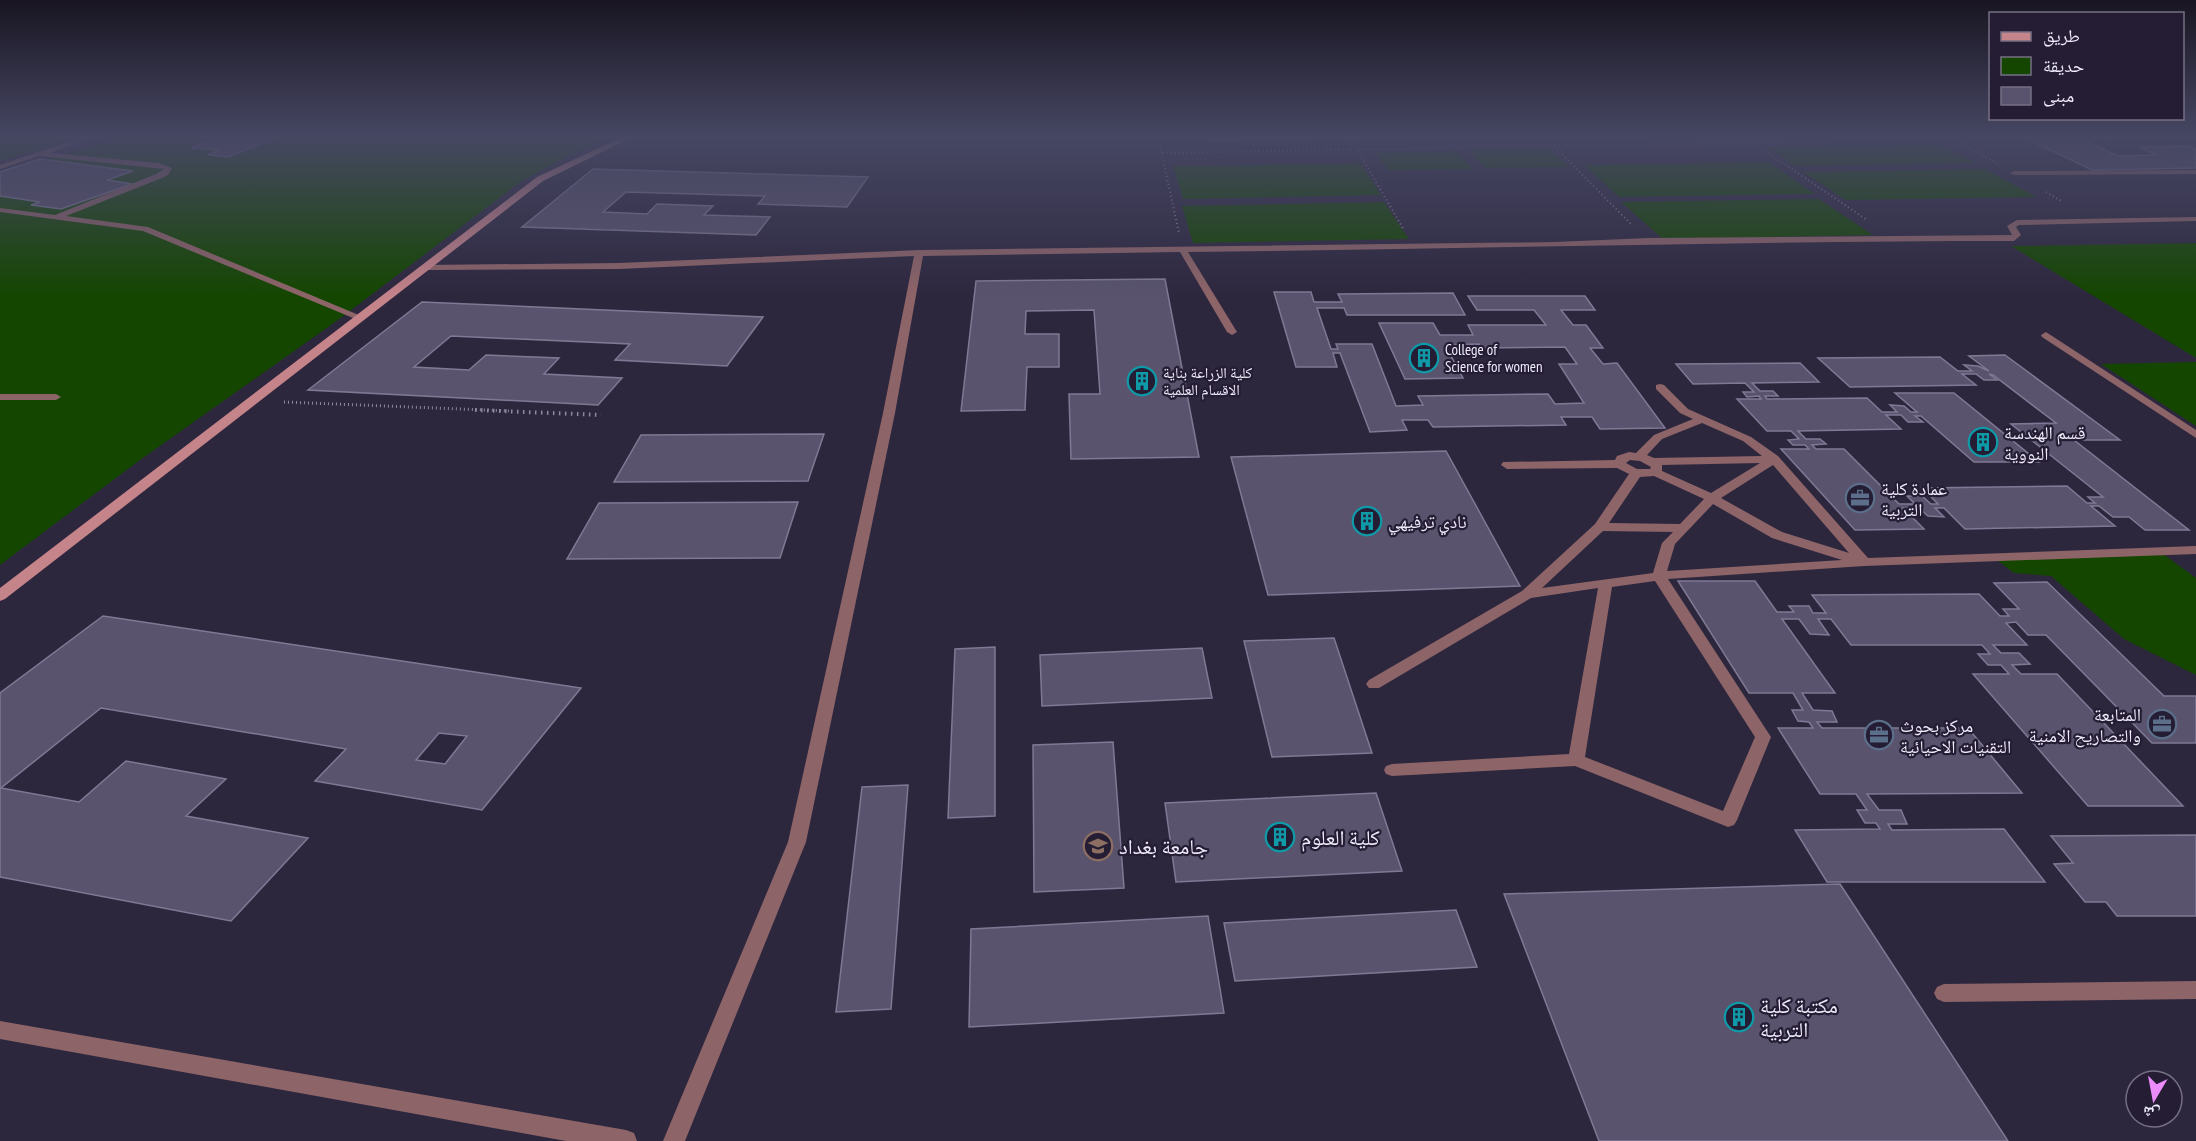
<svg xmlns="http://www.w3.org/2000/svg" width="2196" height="1141" viewBox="0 0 2196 1141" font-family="'PT Sans Narrow','Noto Naskh Arabic',sans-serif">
  <rect width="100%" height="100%" fill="#2d273e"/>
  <g fill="#144600">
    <polygon points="0,137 79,137 0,161"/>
    <polygon points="120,137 612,137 576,152 523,180 338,320 140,460 0,565 0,175"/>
    <polygon points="1939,144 1974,163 1795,166 1766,147"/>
    <polygon points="1549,149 1569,167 1485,168 1468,150"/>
    <polygon points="1456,151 1472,169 1388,170 1375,153"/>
    <polygon points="1768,162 1815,194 1619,197 1584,165"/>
    <polygon points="1360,163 1381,195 1183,199 1173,166"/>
    <polygon points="1985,169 2037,197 1846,200 1803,172"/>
    <polygon points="1819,199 1873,235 1663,239 1621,202"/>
    <polygon points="1384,202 1409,239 1193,243 1182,206"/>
    <polygon points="2196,243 2196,358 2011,246"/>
    <polygon points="2196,362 2196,426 2101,364"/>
    <polygon points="2163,554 2196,578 2196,675 2124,639 2051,576 2014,573 1997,560"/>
  </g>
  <g fill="#59536d" stroke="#807995" stroke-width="1.5" fill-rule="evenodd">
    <polygon points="219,137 278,137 228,157 208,155 220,150 191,148"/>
    <polygon points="1205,137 1406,137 1407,138 1206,140"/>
    <polygon points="2023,137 2196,137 2082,139 2118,156 2157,155 2139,147 2189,146 2196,149 2196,168 2092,170"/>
    <polygon points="40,159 133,171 107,180 132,184 61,209 31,205 40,202 0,196 0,172"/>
    <polygon points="593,169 868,177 847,207 758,204 765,196 626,192 603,212 647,214 657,204 713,206 704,215 770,217 756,235 522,227"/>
    <polygon points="1165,279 1199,457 1071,459 1069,394 1100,394 1094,310 1026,311 1025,334 1059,334 1059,367 1027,367 1025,410 961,411 976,281"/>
    <polygon points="1274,292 1311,292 1314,302 1342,302 1338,294 1453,293 1465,315 1347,315 1344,308 1317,308 1331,349 1338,349 1336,344 1372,344 1396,406 1423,405 1418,396 1548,394 1555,404 1584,403 1559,364 1577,364 1565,347 1481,348 1479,344 1445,345 1463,378 1405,379 1379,323 1433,323 1440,335 1473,335 1468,325 1546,325 1534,310 1477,310 1468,296 1585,296 1595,310 1561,310 1573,325 1586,325 1603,348 1590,348 1603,364 1617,363 1665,428 1600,429 1592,417 1561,417 1566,425 1433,427 1428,420 1402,420 1407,430 1370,432 1340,353 1333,353 1337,367 1296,367"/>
    <polygon points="422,302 763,317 727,366 615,360 630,344 451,336 414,367 469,370 486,355 559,358 544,374 622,378 598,405 308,390"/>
    <polygon points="2005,355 2120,440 2074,440 2189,530 2145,530 2129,517 2113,517 2099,506 2091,506 2115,526 1965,529 1944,508 1935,508 1944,517 1928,516 1919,508 1903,508 1924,529 1855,530 1781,449 1809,449 1805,445 1793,445 1788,440 1799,439 1791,431 1767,431 1737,399 1761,399 1759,396 1747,397 1743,392 1754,392 1745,383 1693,384 1676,364 1800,363 1819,382 1752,383 1760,391 1773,391 1778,396 1765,396 1767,399 1867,398 1882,412 1897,412 1890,405 1904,406 1911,412 1917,412 1895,393 1954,393 2039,462 1974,462 1921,416 1915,416 1923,422 1908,422 1901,415 1886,415 1901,429 1798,431 1806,439 1820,439 1826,444 1812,445 1816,449 1844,449 1899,504 1915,504 1907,496 1922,496 1931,504 1938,504 1922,488 2067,486 2087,503 2095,503 2088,497 2103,497 2011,424 2056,423 1993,375 1989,374 1997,380 1984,380 1976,374 1962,374 1976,385 1850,387 1818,358 1940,357 1958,371 1972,371 1964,365 1978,366 1989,371 1969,356"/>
    <polygon points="824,434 808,481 614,482 641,435"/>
    <polygon points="1446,451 1520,586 1268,595 1231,457"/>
    <polygon points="798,502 780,558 567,559 599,503"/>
    <polygon points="1678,581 1755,581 1777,612 1794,612 1789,606 1809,606 1813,613 1826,613 1812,595 1979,594 2000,616 2009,616 2003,609 2019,609 1994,583 2047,582 2164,696 2196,696 2196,743 2152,743 2046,635 2028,635 2016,622 2006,623 2027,645 1993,645 2001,653 2019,653 2030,664 2012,665 2021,674 2057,674 2183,806 2088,806 1973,674 2009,674 2001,665 1988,665 1978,654 1990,654 1982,645 1851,645 1831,619 1818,619 1829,635 1810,634 1799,619 1782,619 1835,693 1802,693 1813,710 1832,711 1837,722 1817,722 1822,728 1968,728 2022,793 1867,794 1879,810 1901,810 1907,824 1888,824 1892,830 2004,829 2045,882 1827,882 1795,830 1880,829 1876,823 1865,823 1857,810 1867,810 1856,794 1820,794 1778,728 1813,728 1809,722 1798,721 1792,710 1803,710 1793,693 1749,693"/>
    <path d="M103,616l478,72 -99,122 -167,-29 31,-32 -245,-41 -100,80 78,14 47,-41 100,18 -40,37 122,22 -77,83 -231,-44v-184zM439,733l28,3 -22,28 -29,-4z"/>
    <polygon points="1334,638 1372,753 1272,757 1244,641"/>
    <polygon points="995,647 995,816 948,818 955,649"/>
    <polygon points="1202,648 1212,698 1042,706 1040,655"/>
    <polygon points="1113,742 1124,888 1034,892 1033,745"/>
    <polygon points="908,785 891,1009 836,1012 862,787"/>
    <polygon points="1376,793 1402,871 1176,882 1165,803"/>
    <polygon points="2196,835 2196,916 2117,916 2106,902 2085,902 2054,864 2073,863 2051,836"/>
    <polygon points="1840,884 2008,1141 1599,1141 1504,894"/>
    <polygon points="1456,910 1477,967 1235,981 1224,923"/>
    <polygon points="1208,916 1224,1013 969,1027 971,929"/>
  </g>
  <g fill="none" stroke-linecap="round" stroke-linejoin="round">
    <g stroke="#8e899c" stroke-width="2" stroke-dasharray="1 3" stroke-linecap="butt">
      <polyline points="1158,137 1179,233"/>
      <polyline points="1752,142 1867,220"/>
      <polyline points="1554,146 1631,224"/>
      <polyline points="1358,151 1404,230"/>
      <polyline points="1163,153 1954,139 1998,164"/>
      <polyline points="2046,192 2063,202"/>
    </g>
    <polyline stroke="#8e899c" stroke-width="3" stroke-dasharray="1 3" stroke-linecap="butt" points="284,402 511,411"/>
    <polyline stroke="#8e899c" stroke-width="4" stroke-dasharray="1.5 4.5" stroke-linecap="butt" points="475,410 601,415"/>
    <g fill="#8d6468" fill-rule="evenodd">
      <polygon points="83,137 94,137 50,153 159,163 172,168 168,175 162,178 66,216 148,227 366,318 358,320 143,231 0,212 0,208 55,215 156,174 164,169 39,156 0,169 0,165"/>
      <polygon points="2196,170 2196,174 2014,175 2010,173 2014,171"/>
      <path d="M2196,217v4l-177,4 -3,2 5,8 -7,6c-275,0 -550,8 -826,11l49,80 -5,3 -5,-3 -47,-80 -257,4 -28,157 -89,429 -121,299h-22l125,-299 95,-429 31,-157 -295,13 -191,1 -5,-3 2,-2 194,-2 300,-13 636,-8 93,-4 364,-3 -5,-9 10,-6z"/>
      <polygon points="2046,332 2196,430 2196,438 2042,337 2041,335"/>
      <path d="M1660,384l4,1 24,24 63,28 27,19 90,102 328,-12v8l-332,12 -196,13 103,158 -34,83 -3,5 -6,2 -153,-61 -183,10 -6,-2 -2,-4 2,-4 6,-2 177,-10 29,-166 -67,10 -152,90h-10l-3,-4 3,-4 153,-89 73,-67 34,-50 -12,-6 -110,1 -6,-4 2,-3 112,-2 2,-4 12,-4 7,1 18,-18 39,-16 -13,-6 -24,-24v-4zM1702,423l41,18 19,15 -108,2 -7,-3 15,-16zM1630,460l10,1 11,6 -1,2h-13l-11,-6zM1760,463l-49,30 -49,-22v-6zM1773,465l76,88 -67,-21 -61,-34zM1654,476l50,23 -24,25 -71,-1 31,-46zM1713,504l59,34 70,22 -175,11 8,-27zM1603,531l70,1 -11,11 -9,30 -111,15zM1655,581l100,156 -32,74 -138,-54 27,-170z"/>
      <polygon points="0,394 56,394 61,397 56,400 0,400"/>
      <polygon points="2196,981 2196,999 1944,1002 1937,999 1934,993 1937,987 1944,984"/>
      <polygon points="0,1021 626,1130 634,1133 637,1141 566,1141 0,1039"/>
    </g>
    <polygon fill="#c5838a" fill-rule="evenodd" points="622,137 633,137 543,181 5,599 0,601 0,588 537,177"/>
  </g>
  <linearGradient id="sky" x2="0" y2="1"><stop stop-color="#191522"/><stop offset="0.46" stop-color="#464763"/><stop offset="1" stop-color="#464763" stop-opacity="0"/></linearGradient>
  <rect width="2196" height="297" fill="url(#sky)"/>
  <defs>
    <g id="building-ring" transform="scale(1.5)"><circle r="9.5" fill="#241d34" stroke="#0f9aa8" stroke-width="1.5"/><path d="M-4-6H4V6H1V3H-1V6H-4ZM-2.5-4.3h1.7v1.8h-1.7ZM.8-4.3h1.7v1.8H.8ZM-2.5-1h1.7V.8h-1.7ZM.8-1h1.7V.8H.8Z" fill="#0f9aa8"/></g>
    <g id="office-ring" transform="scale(1.5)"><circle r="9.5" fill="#241d34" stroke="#5c6f8a" stroke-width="1.5"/><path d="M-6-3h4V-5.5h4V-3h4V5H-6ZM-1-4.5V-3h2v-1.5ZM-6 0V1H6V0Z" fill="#5c6f8a"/></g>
    <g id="university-ring" transform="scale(1.5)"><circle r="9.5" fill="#241d34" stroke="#8d6e63" stroke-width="1.5"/><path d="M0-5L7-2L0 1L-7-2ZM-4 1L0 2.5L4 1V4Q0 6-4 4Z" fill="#8d6e63"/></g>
  </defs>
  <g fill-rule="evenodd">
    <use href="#building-ring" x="1424" y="358"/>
    <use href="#building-ring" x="1142" y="381"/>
    <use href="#building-ring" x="1983" y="442"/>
    <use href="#office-ring" x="1860" y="498"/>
    <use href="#building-ring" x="1367" y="521"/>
    <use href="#office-ring" x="2162" y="724"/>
    <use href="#office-ring" x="1879" y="735"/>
    <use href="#building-ring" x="1280" y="837"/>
    <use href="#university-ring" x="1098" y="846"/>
    <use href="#building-ring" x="1739" y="1017"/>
  </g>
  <g text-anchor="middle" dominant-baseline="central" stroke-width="4.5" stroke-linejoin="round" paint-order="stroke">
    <g font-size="15" fill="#efebfb" stroke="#241d34" text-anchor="start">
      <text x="1445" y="349">College of<tspan x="1445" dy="17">Science for women</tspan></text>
      <text x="1163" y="372">كلية الزراعة بناية<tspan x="1163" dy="17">الاقسام العلمية</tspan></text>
    </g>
    <g font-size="18" fill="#efebfb" stroke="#241d34" text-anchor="start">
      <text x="2004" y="432">قسم الهندسة<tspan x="2004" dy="21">النووية</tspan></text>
      <text x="1881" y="488">عمادة كلية<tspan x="1881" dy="21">التربية</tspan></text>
      <text x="1388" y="521">نادي ترفيهي</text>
      <text x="2141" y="714" text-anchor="end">المتابعة<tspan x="2141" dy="21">والتصاريح الامنية</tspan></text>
      <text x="1900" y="725">مركز بحوث<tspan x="1900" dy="21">التقنيات الاحيائية</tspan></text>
    </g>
    <g font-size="21" fill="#efebfb" stroke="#241d34" text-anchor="start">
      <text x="1301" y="837">كلية العلوم</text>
      <text x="1119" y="846">جامعة بغداد</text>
      <text x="1760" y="1005">مكتبة كلية<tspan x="1760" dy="24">التربية</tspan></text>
    </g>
  </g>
  <rect x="1989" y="12" width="195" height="108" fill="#241d34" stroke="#756f84" stroke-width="1.5"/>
  <rect x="2001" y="32" width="30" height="9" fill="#c5838a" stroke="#756f84" stroke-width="1.5"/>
  <text x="2043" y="42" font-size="18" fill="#efebfb">طريق</text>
  <rect x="2001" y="57" width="30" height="18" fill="#144600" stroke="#756f84" stroke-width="1.5"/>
  <text x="2043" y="72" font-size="18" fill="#efebfb">حديقة</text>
  <rect x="2001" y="87" width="30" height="18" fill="#59536d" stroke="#756f84" stroke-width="1.5"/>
  <text x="2043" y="102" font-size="18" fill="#efebfb">مبنى</text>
  <g transform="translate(2154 1099) rotate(190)"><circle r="28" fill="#241d34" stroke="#756f84" stroke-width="1.5"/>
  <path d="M0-4.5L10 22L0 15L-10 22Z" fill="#ec8cfa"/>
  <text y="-9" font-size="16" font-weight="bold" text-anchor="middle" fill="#efebfb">ش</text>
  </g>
</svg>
